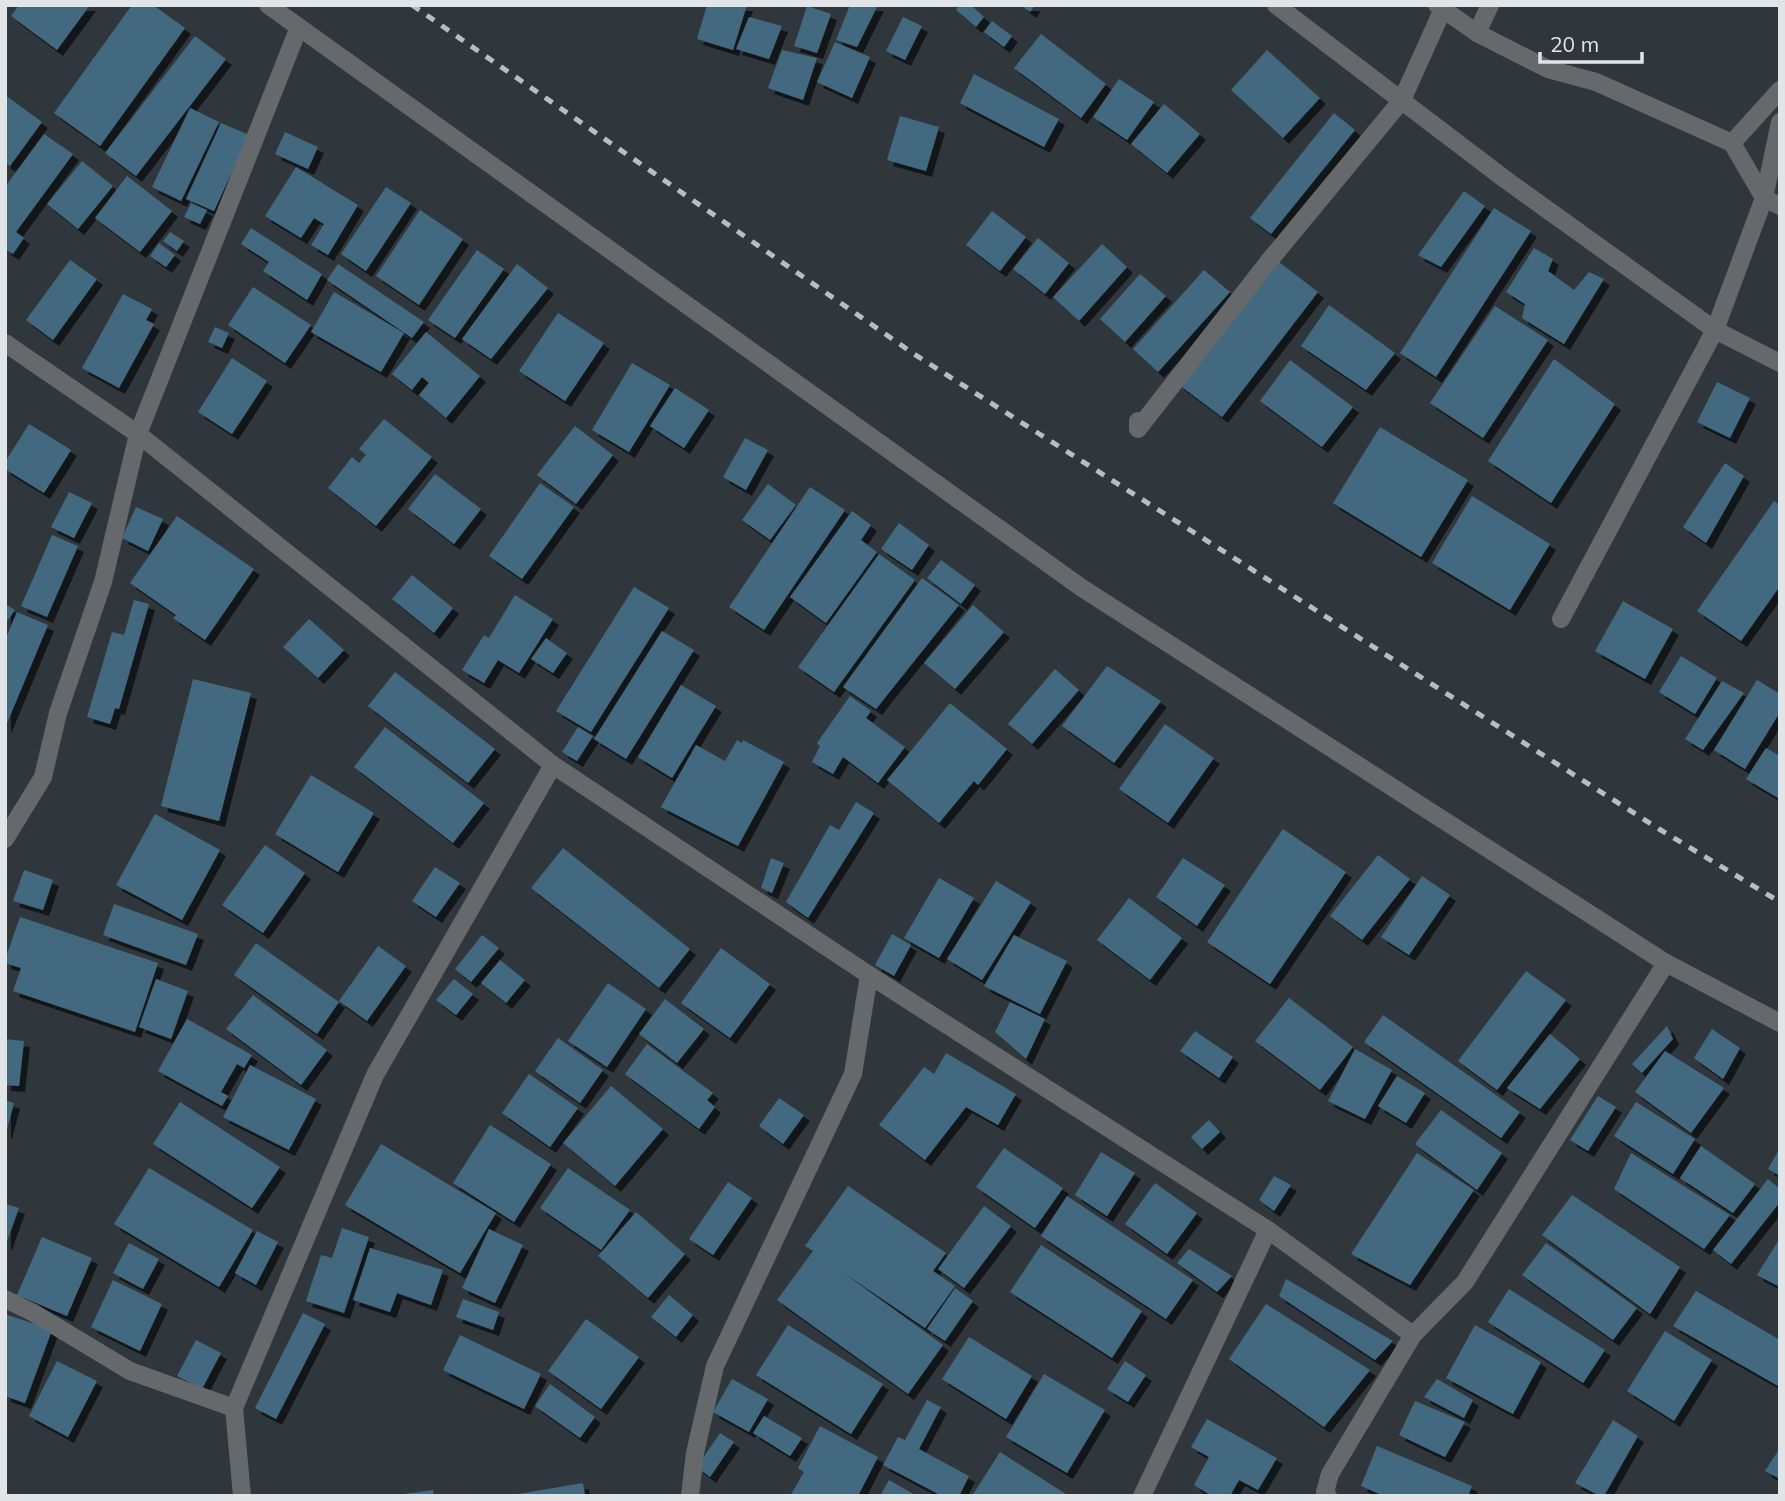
<svg xmlns="http://www.w3.org/2000/svg" width="1785" height="1501" viewBox="0 0 1785 1501" font-family="Mulish,sans-serif">
  <defs>
    <filter id="shadow"><feDropShadow dx="6" dy="6" stdDeviation="0" flood-color="#0009"/></filter>
  </defs>
  <rect width="100%" height="100%" fill="#30373c"/>
  <g fill="#43697f" filter="url(#shadow)">
    <polygon points="19,5 90,5 57,50 11,16"/>
    <polygon points="132,5 153,5 185,28 100,146 54,113"/>
    <polygon points="707,5 747,5 733,50 697,39"/>
    <polygon points="850,5 878,5 857,47 836,40"/>
    <polygon points="960,5 971,5 984,17 976,27 956,10"/>
    <polygon points="1021,5 1035,5 1030,12"/>
    <polygon points="807,6 831,14 817,53 794,46"/>
    <polygon points="749,17 782,26 769,59 736,49"/>
    <polygon points="903,17 922,26 905,60 886,51"/>
    <polygon points="992,21 1012,36 1004,47 984,32"/>
    <polygon points="1041,34 1106,84 1081,118 1014,68"/>
    <polygon points="195,36 226,59 136,176 105,153"/>
    <polygon points="835,42 870,57 852,98 817,82"/>
    <polygon points="782,50 817,58 803,100 768,88"/>
    <polygon points="1267,50 1320,98 1283,138 1231,90"/>
    <polygon points="974,74 1059,119 1044,147 960,103"/>
    <polygon points="1119,79 1154,102 1127,140 1093,117"/>
    <polygon points="5,95 42,122 10,166 5,163"/>
    <polygon points="1164,104 1200,134 1167,173 1131,144"/>
    <polygon points="190,108 219,122 181,201 152,187"/>
    <polygon points="1334,113 1355,130 1271,234 1250,218"/>
    <polygon points="900,116 939,127 926,171 887,160"/>
    <polygon points="221,123 249,135 214,211 186,199"/>
    <polygon points="285,132 318,147 308,169 275,154"/>
    <polygon points="44,134 73,154 16,232 24,238 13,254 5,249 5,187"/>
    <polygon points="82,161 113,186 78,229 47,204"/>
    <polygon points="296,167 358,205 328,255 311,245 324,224 314,218 301,238 265,216"/>
    <polygon points="127,176 172,211 140,252 95,218"/>
    <polygon points="386,187 411,203 366,271 341,254"/>
    <polygon points="1464,191 1485,206 1441,267 1418,255"/>
    <polygon points="191,203 207,210 200,224 184,217"/>
    <polygon points="1494,208 1531,231 1436,377 1400,353"/>
    <polygon points="420,210 463,239 419,305 376,276"/>
    <polygon points="992,211 1026,237 1000,271 966,245"/>
    <polygon points="251,228 322,274 307,300 263,271 269,262 241,244"/>
    <polygon points="170,232 184,241 177,251 163,241"/>
    <polygon points="1038,238 1069,263 1045,294 1013,269"/>
    <polygon points="159,243 175,255 166,267 150,256"/>
    <polygon points="1102,244 1127,267 1079,321 1053,297"/>
    <polygon points="1534,248 1553,259 1548,271 1574,290 1589,272 1604,279 1564,344 1522,318 1525,304 1506,292"/>
    <polygon points="477,250 504,269 455,338 428,320"/>
    <polygon points="1275,259 1318,292 1222,417 1178,384"/>
    <polygon points="70,260 97,279 53,340 26,320"/>
    <polygon points="338,264 424,322 412,338 327,280"/>
    <polygon points="517,264 548,288 491,359 462,339"/>
    <polygon points="1204,270 1230,292 1158,372 1133,349"/>
    <polygon points="1140,274 1166,296 1125,342 1100,319"/>
    <polygon points="253,287 311,325 285,363 228,325"/>
    <polygon points="334,292 404,333 381,372 311,332"/>
    <polygon points="123,294 152,309 146,320 154,324 119,388 82,368"/>
    <polygon points="1329,305 1395,353 1366,390 1301,346"/>
    <polygon points="1495,306 1548,340 1483,438 1430,403"/>
    <polygon points="558,313 604,343 565,401 519,371"/>
    <polygon points="215,327 229,333 222,348 208,342"/>
    <polygon points="426,332 480,376 446,418 419,395 429,383 422,377 412,390 392,374"/>
    <polygon points="232,358 267,381 232,434 198,412"/>
    <polygon points="1554,359 1615,404 1551,503 1488,461"/>
    <polygon points="1290,360 1353,407 1322,447 1260,401"/>
    <polygon points="632,363 670,385 629,452 592,430"/>
    <polygon points="1717,382 1750,398 1730,438 1697,422"/>
    <polygon points="675,388 709,410 684,448 650,426"/>
    <polygon points="384,419 432,457 376,526 328,488 352,457 359,463 366,455 359,449"/>
    <polygon points="29,424 71,450 44,493 5,469 5,462"/>
    <polygon points="575,426 613,455 576,504 537,475"/>
    <polygon points="1380,427 1468,480 1421,557 1333,503"/>
    <polygon points="745,438 768,450 746,490 723,477"/>
    <polygon points="1725,463 1744,476 1706,543 1683,527"/>
    <polygon points="435,474 481,509 454,544 408,509"/>
    <polygon points="540,483 574,507 522,579 489,556"/>
    <polygon points="768,484 796,505 770,540 742,520"/>
    <polygon points="810,487 845,510 764,630 729,607"/>
    <polygon points="69,492 92,503 74,538 51,527"/>
    <polygon points="1472,496 1550,544 1510,610 1432,563"/>
    <polygon points="1774,501 1780,505 1780,586 1741,641 1697,611"/>
    <polygon points="136,507 163,519 148,551 122,538"/>
    <polygon points="852,511 871,525 861,540 877,552 826,623 790,597"/>
    <polygon points="177,516 254,569 205,640 173,618 176,615 130,583"/>
    <polygon points="899,523 929,545 912,570 881,549"/>
    <polygon points="52,535 78,546 47,617 21,606"/>
    <polygon points="879,554 915,580 834,692 798,667"/>
    <polygon points="941,560 975,585 961,604 927,578"/>
    <polygon points="412,575 453,608 434,633 392,599"/>
    <polygon points="922,578 959,605 876,709 843,687"/>
    <polygon points="634,587 669,608 591,732 556,711"/>
    <polygon points="515,595 553,619 519,673 498,660 484,683 462,670 484,635 489,638"/>
    <polygon points="134,600 149,604 119,709 115,708 110,724 87,717 112,632 124,635"/>
    <polygon points="1623,601 1673,629 1645,679 1595,651"/>
    <polygon points="5,604 15,610 5,624"/>
    <polygon points="973,605 1004,632 955,689 924,663"/>
    <polygon points="17,612 48,625 5,728 5,640"/>
    <polygon points="309,619 344,650 318,678 283,647"/>
    <polygon points="662,631 694,650 626,759 594,739"/>
    <polygon points="546,638 567,653 553,673 531,659"/>
    <polygon points="1681,656 1717,678 1695,714 1659,692"/>
    <polygon points="1107,666 1161,701 1114,763 1062,726"/>
    <polygon points="1055,669 1079,690 1032,744 1008,724"/>
    <polygon points="395,672 495,749 468,783 368,706"/>
    <polygon points="193,679 251,693 219,821 161,806"/>
    <polygon points="1757,680 1780,694 1780,712 1745,769 1714,750"/>
    <polygon points="1722,681 1744,693 1703,750 1685,739"/>
    <polygon points="681,685 716,706 672,778 638,757"/>
    <polygon points="850,696 871,711 866,718 905,747 878,783 843,757 833,774 812,762 820,746 817,743"/>
    <polygon points="950,703 1007,749 978,785 974,781 939,823 887,780"/>
    <polygon points="1165,724 1214,758 1168,823 1119,789"/>
    <polygon points="385,727 484,803 453,843 354,767"/>
    <polygon points="578,727 593,736 577,761 562,752"/>
    <polygon points="737,740 742,743 743,740 784,762 738,846 661,807 696,745 725,761"/>
    <polygon points="1766,748 1780,756 1780,799 1746,779"/>
    <polygon points="311,775 374,813 338,872 275,834"/>
    <polygon points="856,802 874,813 808,918 786,902 830,825 839,830"/>
    <polygon points="155,814 220,850 182,920 116,885"/>
    <polygon points="1283,829 1346,872 1270,984 1207,942"/>
    <polygon points="265,845 305,873 263,933 222,905"/>
    <polygon points="563,848 690,949 659,988 531,888"/>
    <polygon points="1378,855 1410,879 1362,940 1330,916"/>
    <polygon points="771,858 784,863 772,893 761,888"/>
    <polygon points="1183,858 1225,885 1197,926 1156,897"/>
    <polygon points="435,867 460,883 436,917 412,901"/>
    <polygon points="24,870 53,880 43,910 13,901"/>
    <polygon points="1422,876 1450,895 1409,955 1381,937"/>
    <polygon points="939,878 974,898 939,958 904,938"/>
    <polygon points="996,881 1031,902 982,980 947,959"/>
    <polygon points="1129,898 1182,938 1150,980 1097,940"/>
    <polygon points="114,904 198,934 186,965 103,935"/>
    <polygon points="20,917 158,963 135,1032 13,991 21,968 5,963 5,960"/>
    <polygon points="892,934 911,945 894,976 875,965"/>
    <polygon points="482,935 499,948 471,982 455,969"/>
    <polygon points="1014,935 1067,961 1040,1014 984,986"/>
    <polygon points="256,943 339,1002 317,1034 234,975"/>
    <polygon points="378,946 406,966 367,1021 339,1001"/>
    <polygon points="721,948 770,984 730,1038 681,1003"/>
    <polygon points="500,960 525,980 506,1003 481,983"/>
    <polygon points="1526,971 1566,1000 1497,1090 1458,1061"/>
    <polygon points="156,979 188,991 171,1039 139,1027"/>
    <polygon points="454,979 473,994 456,1015 436,1000"/>
    <polygon points="608,983 646,1009 607,1067 568,1041"/>
    <polygon points="253,995 327,1050 301,1085 226,1029"/>
    <polygon points="1289,998 1353,1047 1320,1090 1255,1041"/>
    <polygon points="665,999 704,1029 677,1063 639,1034"/>
    <polygon points="1010,1002 1045,1019 1026,1059 995,1032"/>
    <polygon points="1383,1015 1520,1112 1501,1138 1364,1042"/>
    <polygon points="187,1019 252,1055 244,1068 237,1064 221,1092 228,1096 222,1106 158,1071"/>
    <polygon points="1667,1026 1673,1039 1642,1073 1632,1064"/>
    <polygon points="1712,1029 1740,1048 1723,1079 1694,1058"/>
    <polygon points="1195,1031 1233,1057 1219,1078 1180,1051"/>
    <polygon points="1550,1034 1580,1059 1540,1109 1507,1088"/>
    <polygon points="558,1038 603,1070 580,1103 535,1071"/>
    <polygon points="5,1039 24,1041 19,1086 5,1085"/>
    <polygon points="647,1044 713,1093 707,1100 715,1107 699,1129 625,1074"/>
    <polygon points="1355,1049 1392,1070 1365,1119 1328,1101"/>
    <polygon points="1665,1051 1724,1088 1691,1133 1635,1092"/>
    <polygon points="946,1053 1016,1094 998,1125 966,1107 925,1160 879,1125 924,1067 934,1074"/>
    <polygon points="250,1065 316,1099 289,1150 223,1117"/>
    <polygon points="529,1074 578,1108 550,1147 502,1113"/>
    <polygon points="1397,1076 1425,1093 1406,1123 1378,1106"/>
    <polygon points="611,1086 663,1129 615,1186 563,1143"/>
    <polygon points="1598,1096 1616,1107 1588,1151 1570,1140"/>
    <polygon points="779,1098 804,1115 783,1144 759,1126"/>
    <polygon points="5,1100 14,1103 6,1133 5,1133"/>
    <polygon points="180,1102 280,1167 252,1208 153,1144"/>
    <polygon points="1636,1102 1695,1139 1673,1174 1614,1136"/>
    <polygon points="1441,1110 1502,1153 1477,1190 1415,1144"/>
    <polygon points="1209,1120 1220,1132 1202,1149 1191,1137"/>
    <polygon points="490,1125 551,1164 514,1222 453,1183"/>
    <polygon points="381,1144 496,1213 460,1273 345,1205"/>
    <polygon points="1701,1146 1755,1184 1733,1213 1680,1178"/>
    <polygon points="1004,1148 1063,1188 1035,1228 976,1187"/>
    <polygon points="1780,1148 1780,1176 1768,1169"/>
    <polygon points="1101,1152 1135,1173 1107,1216 1075,1195"/>
    <polygon points="1417,1153 1474,1190 1410,1285 1351,1254"/>
    <polygon points="1631,1153 1730,1215 1704,1249 1614,1189"/>
    <polygon points="149,1168 253,1230 219,1287 114,1224"/>
    <polygon points="568,1168 630,1210 601,1250 540,1208"/>
    <polygon points="1274,1176 1291,1185 1274,1211 1259,1200"/>
    <polygon points="1768,1179 1780,1189 1780,1202 1731,1264 1713,1250"/>
    <polygon points="728,1182 752,1198 713,1255 689,1239"/>
    <polygon points="1155,1183 1197,1213 1167,1254 1125,1224"/>
    <polygon points="848,1186 946,1253 933,1271 955,1286 925,1328 841,1271 943,1345 908,1394 777,1300 813,1251 805,1246"/>
    <polygon points="1572,1195 1680,1267 1650,1314 1542,1235"/>
    <polygon points="1067,1196 1193,1280 1166,1319 1041,1236"/>
    <polygon points="5,1204 19,1208 6,1244 5,1244"/>
    <polygon points="984,1206 1011,1226 964,1288 938,1269"/>
    <polygon points="636,1212 685,1254 648,1298 598,1256"/>
    <polygon points="342,1228 369,1237 344,1313 306,1301 321,1255 332,1258"/>
    <polygon points="489,1229 523,1245 495,1303 462,1288"/>
    <polygon points="257,1231 278,1242 256,1285 235,1273"/>
    <polygon points="42,1237 92,1258 67,1316 17,1295"/>
    <polygon points="1780,1238 1780,1287 1757,1275"/>
    <polygon points="129,1243 159,1259 143,1289 113,1273"/>
    <polygon points="1546,1243 1637,1308 1613,1340 1522,1275"/>
    <polygon points="1041,1245 1142,1311 1112,1358 1010,1292"/>
    <polygon points="370,1248 443,1270 431,1305 397,1293 390,1312 353,1300"/>
    <polygon points="1189,1249 1232,1276 1217,1292 1177,1263"/>
    <polygon points="1286,1279 1393,1341 1375,1360 1279,1296"/>
    <polygon points="113,1280 162,1304 140,1351 91,1327"/>
    <polygon points="955,1288 973,1301 945,1341 927,1329"/>
    <polygon points="1509,1289 1605,1350 1583,1383 1488,1322"/>
    <polygon points="1696,1291 1780,1340 1780,1387 1673,1326"/>
    <polygon points="669,1295 693,1315 676,1337 651,1317"/>
    <polygon points="463,1299 499,1312 493,1330 456,1317"/>
    <polygon points="1266,1304 1370,1370 1324,1427 1229,1359"/>
    <polygon points="303,1313 325,1324 276,1419 255,1408"/>
    <polygon points="5,1314 52,1330 25,1403 5,1396"/>
    <polygon points="586,1319 639,1357 601,1409 548,1371"/>
    <polygon points="788,1325 883,1384 851,1434 756,1375"/>
    <polygon points="1475,1325 1541,1362 1513,1414 1446,1378"/>
    <polygon points="1665,1331 1712,1360 1674,1421 1627,1391"/>
    <polygon points="460,1335 541,1374 524,1409 443,1370"/>
    <polygon points="969,1337 1032,1376 1006,1419 942,1379"/>
    <polygon points="196,1340 221,1353 202,1389 177,1376"/>
    <polygon points="57,1361 97,1381 68,1437 29,1416"/>
    <polygon points="1125,1361 1146,1375 1128,1402 1107,1389"/>
    <polygon points="1044,1374 1105,1410 1067,1473 1006,1437"/>
    <polygon points="732,1379 768,1399 749,1432 713,1412"/>
    <polygon points="1437,1379 1473,1400 1464,1418 1424,1397"/>
    <polygon points="550,1384 595,1417 580,1438 535,1406"/>
    <polygon points="927,1400 941,1407 919,1449 969,1476 959,1496 942,1496 883,1465 898,1437 905,1440"/>
    <polygon points="1415,1401 1465,1422 1445,1457 1399,1435"/>
    <polygon points="764,1416 802,1438 790,1456 753,1433"/>
    <polygon points="1207,1419 1277,1458 1258,1490 1239,1480 1230,1496 1212,1496 1194,1485 1209,1457 1191,1447"/>
    <polygon points="1613,1420 1638,1436 1604,1496 1600,1496 1575,1483"/>
    <polygon points="820,1426 878,1457 858,1496 790,1496 804,1472 798,1468"/>
    <polygon points="720,1433 734,1442 710,1477 697,1467"/>
    <polygon points="1377,1446 1472,1486 1468,1496 1384,1496 1361,1486"/>
    <polygon points="1780,1448 1780,1479 1765,1471"/>
    <polygon points="1000,1452 1069,1496 972,1496"/>
    <polygon points="889,1480 917,1496 880,1496"/>
    <polygon points="583,1483 585,1496 518,1496 518,1494"/>
    <polygon points="433,1490 434,1496 404,1496 404,1494"/>
  </g>
  <g fill="none" stroke-linecap="round" stroke-linejoin="round">
    <g stroke="#65696c" stroke-width="18">
      <polyline points="268,5 1082,588 1666,963 1780,1023"/>
      <polyline points="1276,5 1506,180 1715,330 1780,363"/>
      <polyline points="1437,5 1477,33 1548,69 1596,82 1732,143 1764,198 1780,206"/>
      <polyline points="1477,33 1490,5"/>
      <polyline points="1732,143 1780,90"/>
      <polyline points="5,343 138,434 553,765 869,975 1268,1230 1413,1335"/>
      <polyline points="1138,421 1138,429 1269,261 1402,100 1443,9"/>
      <polyline points="1561,619 1715,330 1764,198 1780,122"/>
      <polyline points="5,839 43,777 58,713 103,582 138,434 299,27"/>
      <polyline points="5,1299 32,1312 130,1371 234,1408"/>
      <polyline points="242,1496 234,1408 375,1075 553,765"/>
      <polyline points="690,1496 695,1453 715,1366 853,1074 869,975"/>
      <polyline points="1142,1496 1268,1230"/>
      <polyline points="1328,1496 1325,1492 1330,1474 1413,1335 1465,1282 1666,963"/>
    </g>
    <polyline stroke="#b8bdc0" stroke-width="5" stroke-dasharray="9 9" stroke-linecap="butt" points="412,5 914,354 1659,829 1780,902"/>
  </g>
  <rect width="1785" height="1501" fill="none" stroke="#e1e5e8" stroke-width="14"/>
  <path d="M1540 52v10h102v-10" fill="none" stroke="#e1e5e8" stroke-width="3.5"/>
  <text x="1550" y="52" font-size="21" fill="#e1e5e8" stroke="#30373c" stroke-width="5" paint-order="stroke">20 m</text>
</svg>
